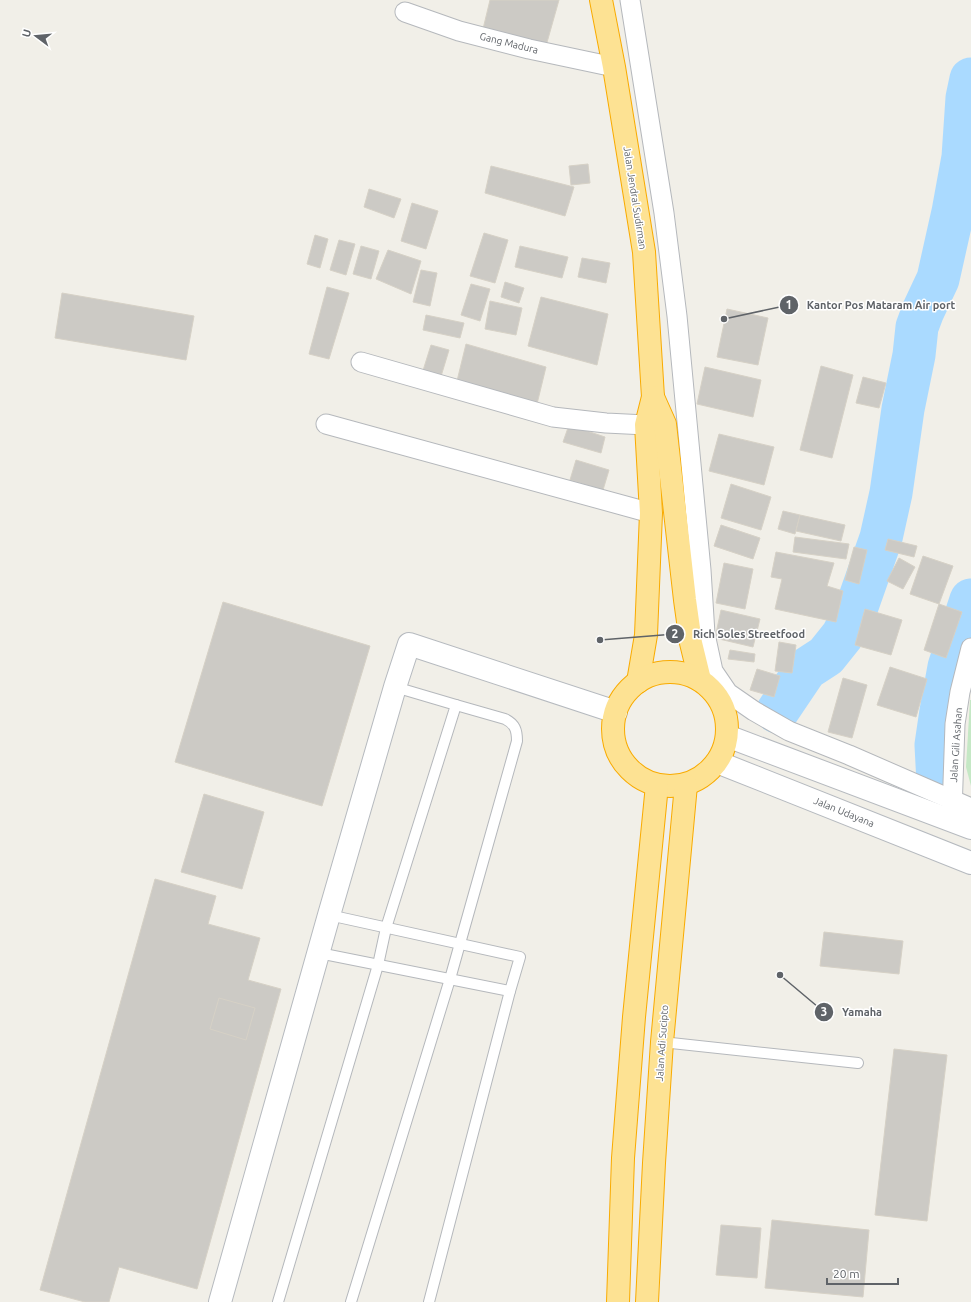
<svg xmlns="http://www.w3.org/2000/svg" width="971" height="1302" viewBox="0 0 971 1302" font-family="Ubuntu,sans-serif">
  <rect width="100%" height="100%" fill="#f1efe8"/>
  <polygon fill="#c5e8c5" points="970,700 971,700 971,786 966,767"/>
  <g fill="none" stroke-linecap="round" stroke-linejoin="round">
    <g stroke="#aadaff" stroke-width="43">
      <polyline points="777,712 806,669 826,656 842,636 855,612 881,538 891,493 903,409 914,355 917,327 923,311 938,279 953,212 963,157 967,98 971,79"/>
      <polyline points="938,783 936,745 941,711 949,667 971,600"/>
    </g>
  </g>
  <g fill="#cccac5" stroke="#d6d1c6">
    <polygon points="490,0 559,0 546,46 483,29"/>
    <polygon points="588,164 590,183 571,185 569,166"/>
    <polygon points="491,166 574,187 565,216 485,193"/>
    <polygon points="369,189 401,199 394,218 364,207"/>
    <polygon points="412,203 438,211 426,249 401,241"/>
    <polygon points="484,233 508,240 495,283 470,276"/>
    <polygon points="315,235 328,239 320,268 307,264"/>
    <polygon points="339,240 355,244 346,275 330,270"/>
    <polygon points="361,246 379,251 371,279 353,274"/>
    <polygon points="520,246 568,257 562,278 515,267"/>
    <polygon points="388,250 421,261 411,294 376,279"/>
    <polygon points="582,258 610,263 606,283 578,277"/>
    <polygon points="421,270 437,273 430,306 413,302"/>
    <polygon points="505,282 524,288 519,303 501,297"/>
    <polygon points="471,284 490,289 480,321 461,315"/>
    <polygon points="327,287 349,293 329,359 309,354"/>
    <polygon points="62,293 194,316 186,360 55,338"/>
    <polygon points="541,297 608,314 597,365 528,346"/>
    <polygon points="490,301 522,308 516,335 485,329"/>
    <polygon points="727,309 768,318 758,365 717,357"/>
    <polygon points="426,315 464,323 460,338 423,330"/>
    <polygon points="466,344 546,367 537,404 457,381"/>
    <polygon points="431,345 449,350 439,383 421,377"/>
    <polygon points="821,366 853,375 832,458 800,450"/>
    <polygon points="705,367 761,380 753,417 697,404"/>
    <polygon points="863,377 886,383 879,408 856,403"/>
    <polygon points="569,425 605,437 601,453 563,442"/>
    <polygon points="719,434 774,447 764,485 709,471"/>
    <polygon points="576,460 609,470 603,490 570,480"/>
    <polygon points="731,484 771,497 761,530 721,518"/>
    <polygon points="783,511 800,515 795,534 778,529"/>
    <polygon points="800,515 845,525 841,541 796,531"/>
    <polygon points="721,525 760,538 753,559 714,546"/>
    <polygon points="795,537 849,544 846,559 793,552"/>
    <polygon points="888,539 917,546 914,557 885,550"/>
    <polygon points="854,547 867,550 859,584 845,580"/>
    <polygon points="776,552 834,563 827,586 843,591 836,622 775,609 782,579 771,577"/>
    <polygon points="923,556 953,566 939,604 910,594"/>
    <polygon points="899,558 915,567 903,589 887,581"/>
    <polygon points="724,563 753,569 745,609 716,603"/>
    <polygon points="223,602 370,646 322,806 175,762"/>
    <polygon points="939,604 962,612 946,658 924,650"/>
    <polygon points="865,609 902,620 891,655 855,645"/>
    <polygon points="721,610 760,619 753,647 715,638"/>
    <polygon points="779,642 796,645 792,673 775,671"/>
    <polygon points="730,650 755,654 754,662 728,659"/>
    <polygon points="890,667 927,679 916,717 877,705"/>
    <polygon points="757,669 780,676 774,697 750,690"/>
    <polygon points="843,678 867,685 852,738 828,732"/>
    <polygon points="204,794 264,812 242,889 181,872"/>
    <polygon points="155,879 216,896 208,924 260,938 248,980 281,989 197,1289 119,1267 109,1302 85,1302 40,1290"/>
    <polygon points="824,932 903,941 899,974 820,966"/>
    <polygon points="219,998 255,1008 246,1040 210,1029"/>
    <polygon points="894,1049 947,1055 927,1221 875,1215"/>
    <polygon points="772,1220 869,1230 863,1297 765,1288"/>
    <polygon points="721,1225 761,1228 757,1278 716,1275"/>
  </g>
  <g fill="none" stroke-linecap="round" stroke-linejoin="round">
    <g stroke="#b5b8bc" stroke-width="12">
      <g id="lane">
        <polyline points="329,915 520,957 510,991 429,1302"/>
        <polyline points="319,953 510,991"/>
        <polyline points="662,1042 858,1063"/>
        <polyline points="278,1302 378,965 386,928 456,705 395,687"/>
        <path d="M351,1302l99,-323 67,-238c0,-11 -2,-17 -12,-22l-49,-14"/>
      </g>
    </g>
    <g stroke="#b5b8bc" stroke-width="21">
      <g id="street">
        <polyline points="630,0 664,213 677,316 701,570 705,634 713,671 728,693 754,711 789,731 849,755 971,808"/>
        <polyline points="405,12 459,31 529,49 614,67"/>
        <polyline points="361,362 553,417 606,423 646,425 661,425"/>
        <polyline points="326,424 651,513"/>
        <polyline points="952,812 955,724 960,692 971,648"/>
      </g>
    </g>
    <g stroke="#b6babf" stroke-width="24">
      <g id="secondary">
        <polyline points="727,736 971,828"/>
        <polyline points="717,762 971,863"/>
        <polyline points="220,1302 329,915 395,687 409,644 616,712"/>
      </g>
    </g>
    <g stroke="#f9ab00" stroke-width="24">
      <g id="highway">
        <polyline points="601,0 614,67 644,252 653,397 646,425 651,513 646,635 638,682"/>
        <polyline points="653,397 665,424 685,600 691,643 700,680"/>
        <circle cx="670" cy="729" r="57"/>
        <polyline points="618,1302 623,1158 634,1017 657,785"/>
        <polyline points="647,1302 654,1163 662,1042 686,785"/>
      </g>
    </g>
    <use href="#lane" stroke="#fff" stroke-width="10"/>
    <use href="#street" stroke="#fff" stroke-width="19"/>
    <use href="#secondary" stroke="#fff" stroke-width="22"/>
    <use href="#highway" stroke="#fde293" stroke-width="22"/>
  </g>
  <g text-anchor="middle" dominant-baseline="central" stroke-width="3" stroke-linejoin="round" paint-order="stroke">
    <g font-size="10" fill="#5f6368" stroke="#fff">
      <text transform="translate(509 43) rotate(14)">Gang Madura</text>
      <text transform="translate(635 198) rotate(81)">Jalan Jendral Sudirman</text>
      <text transform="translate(956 745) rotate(-86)">Jalan Gili Asahan</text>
      <text transform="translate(844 812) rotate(22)">Jalan Udayana</text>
      <text transform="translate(662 1043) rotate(-86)">Jalan Adi Sucipto</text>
    </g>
  </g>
  <path fill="none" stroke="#5f6368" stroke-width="1.5" d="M724 319L789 305M600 640L675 634M780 975L824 1012"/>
  <g fill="#5f6368" stroke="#fff" stroke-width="1.5">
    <circle cx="724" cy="319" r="4"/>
    <circle cx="600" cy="640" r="4"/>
    <circle cx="780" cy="975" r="4"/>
    <circle cx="789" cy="305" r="10"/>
    <circle cx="675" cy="634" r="10"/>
    <circle cx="824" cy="1012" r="10"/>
  </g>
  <g font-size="12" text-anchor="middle" font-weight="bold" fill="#fff">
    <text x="789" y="309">1</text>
    <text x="675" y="638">2</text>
    <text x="824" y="1016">3</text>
  </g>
  <g font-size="11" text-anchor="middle" font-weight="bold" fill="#5f6368" stroke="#fff" stroke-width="3" stroke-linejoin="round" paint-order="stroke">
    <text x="881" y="309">Kantor Pos Mataram Air port</text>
    <text x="749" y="638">Rich Soles Streetfood</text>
    <text x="862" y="1016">Yamaha</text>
  </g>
  <g transform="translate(36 36) rotate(286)" stroke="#ffffff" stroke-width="3" paint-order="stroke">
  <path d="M0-3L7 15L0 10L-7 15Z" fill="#5f6368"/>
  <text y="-6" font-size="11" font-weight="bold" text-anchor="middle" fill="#5f6368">U</text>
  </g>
  <path d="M827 1278v6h71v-6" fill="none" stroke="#5f6368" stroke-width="2"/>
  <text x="833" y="1278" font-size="12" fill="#5f6368" stroke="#ffffff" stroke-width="3" paint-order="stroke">20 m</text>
</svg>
